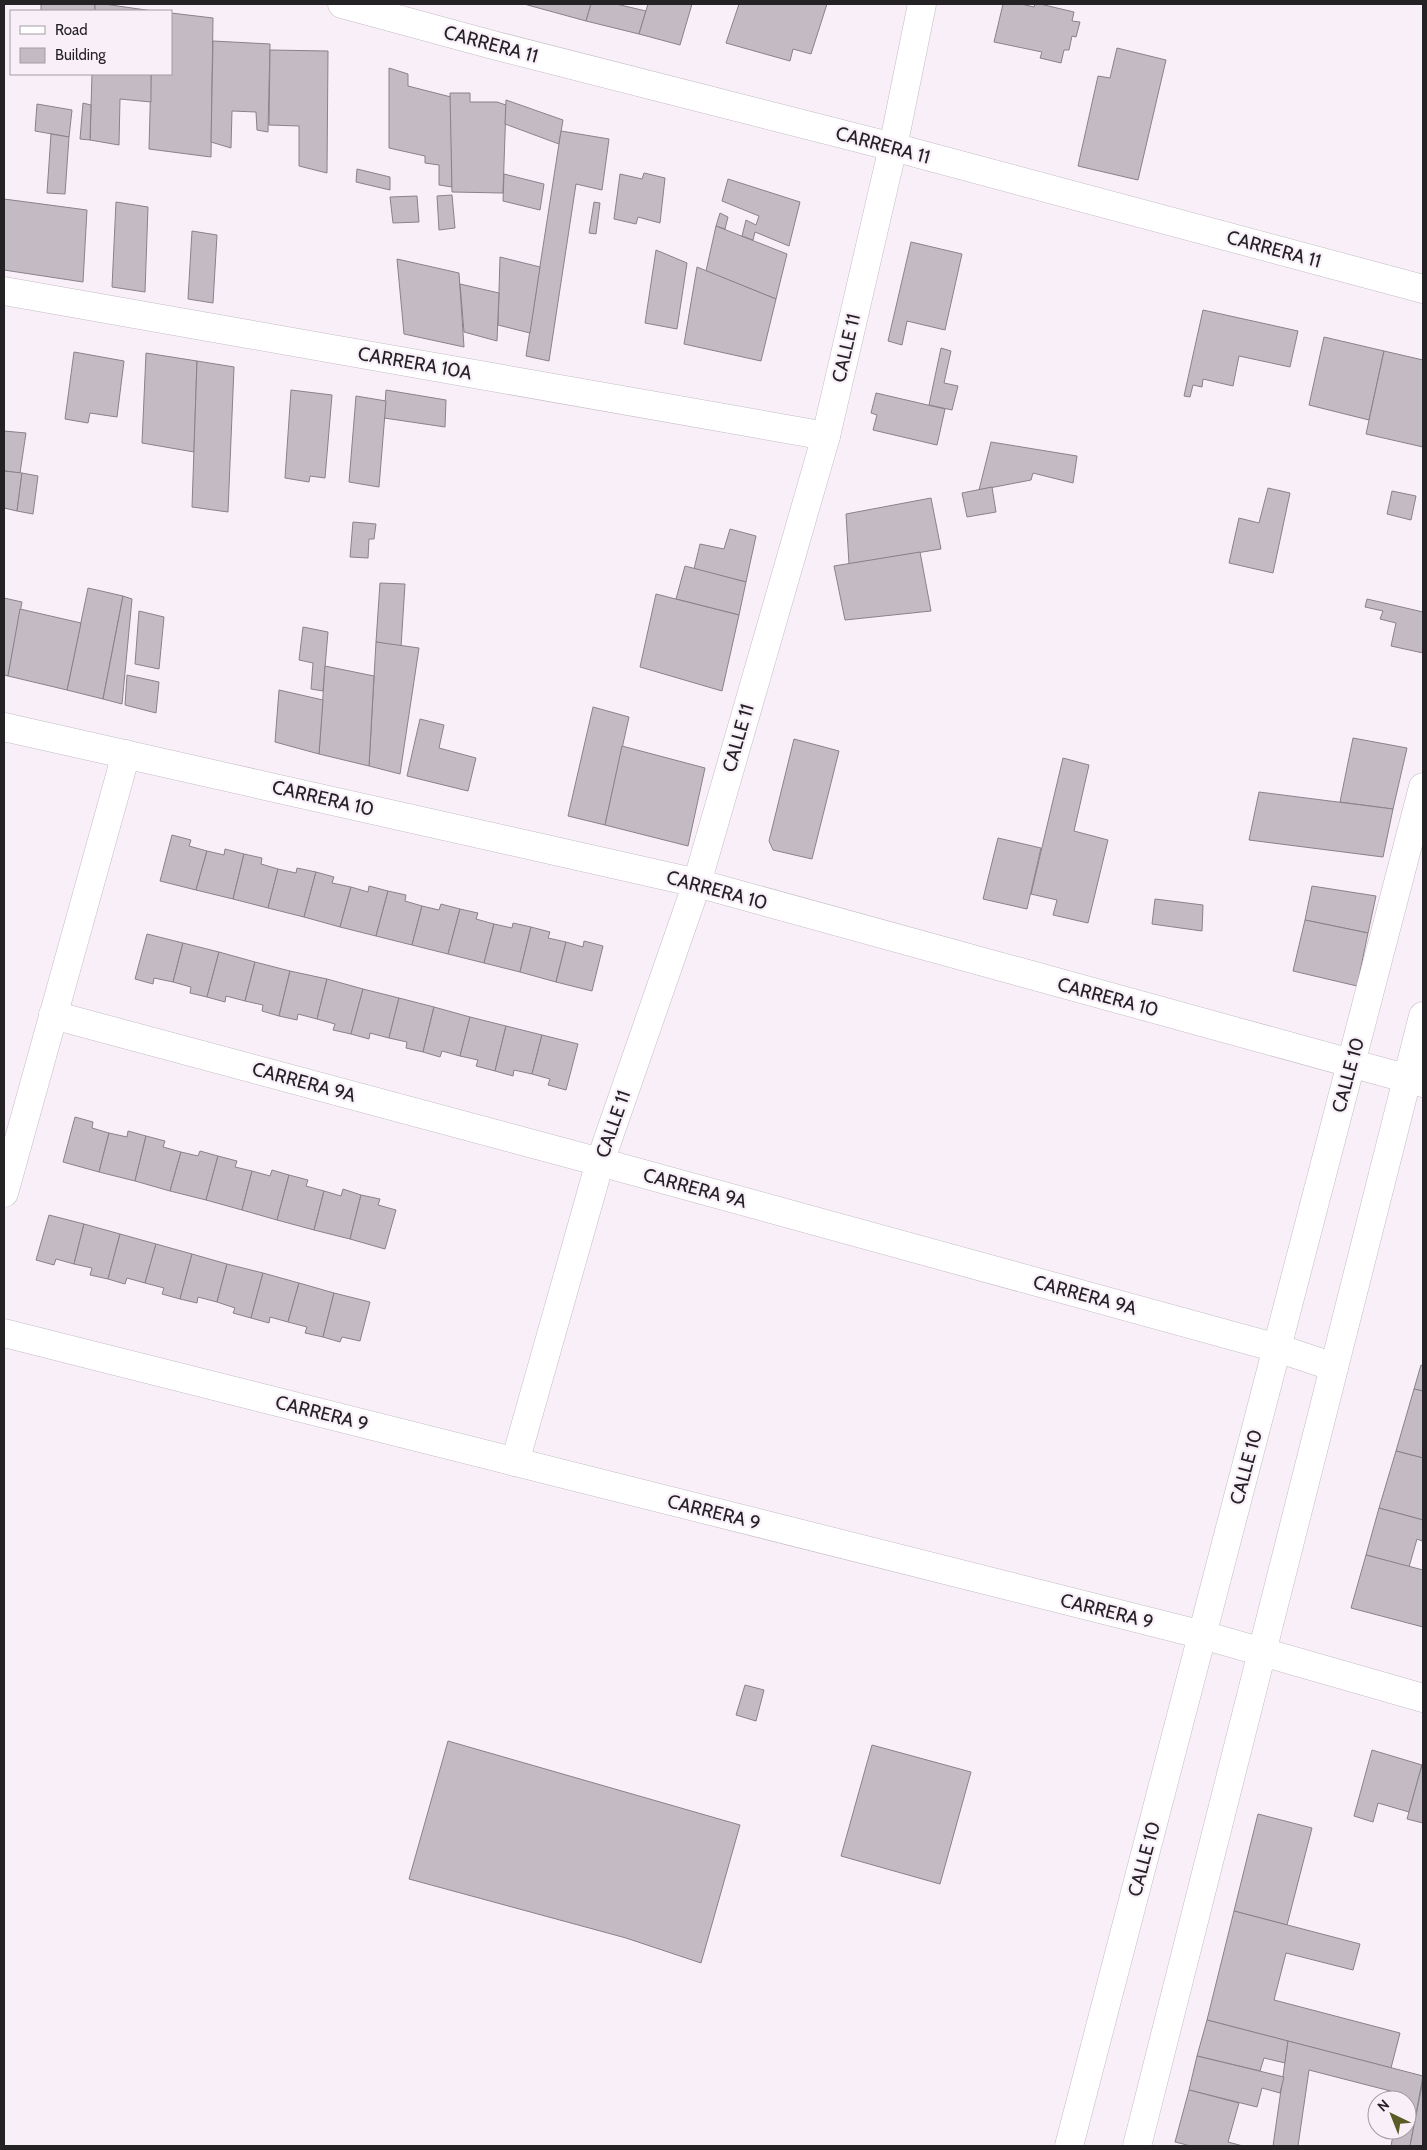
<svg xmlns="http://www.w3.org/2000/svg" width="1427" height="2150" viewBox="0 0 1427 2150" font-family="Cabin,sans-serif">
  <rect width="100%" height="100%" fill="#f8eff9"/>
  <g fill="#c3bac3" stroke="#8a828b">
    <rect x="41" y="4" width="54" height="7"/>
    <polygon points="95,4 104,4 153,11 95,11"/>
    <polygon points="524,4 591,4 586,21"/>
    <polygon points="591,4 616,4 646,11 639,34 586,21"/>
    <polygon points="648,4 692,4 680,45 639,34"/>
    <polygon points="739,4 827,4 811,54 793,49 790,61 726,43"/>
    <polygon points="1003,4 1021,4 1034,7 1035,4 1040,4 1074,12 1072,21 1080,22 1076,37 1072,36 1069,50 1064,50 1061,63 1040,58 1042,52 994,42"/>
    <polygon points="171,13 213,18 211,157 149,149 151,74 171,74"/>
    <polygon points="213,41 270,44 268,132 257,130 256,112 232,111 231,148 211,142"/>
    <polygon points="1117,48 1166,60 1138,180 1078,166 1098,76 1110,78"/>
    <polygon points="270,50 328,51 327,173 299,166 299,126 269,125"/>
    <polygon points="389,68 408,74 408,86 451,97 452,187 439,185 439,165 425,163 425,156 389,148"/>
    <polygon points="92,74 151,74 151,102 120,99 119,145 90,140"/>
    <polygon points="450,93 470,93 470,102 497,102 506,105 503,193 452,192"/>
    <polygon points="506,100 563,120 559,144 505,124"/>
    <polygon points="83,103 91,105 90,140 80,139"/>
    <polygon points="37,104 72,110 69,137 35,131"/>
    <polygon points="561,131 609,139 602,190 576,184 549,361 526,356"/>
    <polygon points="51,134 69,137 65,194 47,193"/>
    <polygon points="357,169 390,177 390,190 356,182"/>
    <polygon points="644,173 665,178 660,223 638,217 636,224 614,219 620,174 642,179"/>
    <polygon points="504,174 544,184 540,210 503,201"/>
    <polygon points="728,179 800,202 789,246 755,232 753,240 742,236 746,220 756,225 759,216 722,201"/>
    <polygon points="452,195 455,228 439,230 437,196"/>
    <polygon points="417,196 419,222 393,223 390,197"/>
    <polygon points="4,199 87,210 83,282 4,270"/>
    <polygon points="116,202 148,207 145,292 112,287"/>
    <polygon points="594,202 600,203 596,234 589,233"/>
    <polygon points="720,213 728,217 725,229 716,226"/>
    <polygon points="716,226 787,254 776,299 706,271"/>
    <polygon points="192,231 217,235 213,303 188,299"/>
    <polygon points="911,242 962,254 945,330 907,321 902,345 888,341"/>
    <polygon points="656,250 687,263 677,329 645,323"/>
    <polygon points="500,257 540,267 530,333 498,325"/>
    <polygon points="397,259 459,273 464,347 404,334"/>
    <polygon points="697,267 776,299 761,361 684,344"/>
    <polygon points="460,284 499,293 497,341 464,332"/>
    <polygon points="1203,310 1298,331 1290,367 1239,356 1233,386 1203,379 1202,387 1193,385 1190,397 1184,396"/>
    <polygon points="1324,337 1384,351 1369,420 1309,405"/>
    <polygon points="941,348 951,351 944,383 958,386 952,410 929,405"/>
    <polygon points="1384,351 1423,360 1423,447 1366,434"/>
    <polygon points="74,352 124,361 117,417 90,413 88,423 65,419"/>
    <polygon points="146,353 197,361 194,452 142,443"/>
    <polygon points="197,361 234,367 228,512 192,507"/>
    <polygon points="291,390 332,395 325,478 310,476 309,482 285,478"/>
    <polygon points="386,390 446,400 445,427 384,418"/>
    <polygon points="876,393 945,409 937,445 873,430 877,415 871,413"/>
    <polygon points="356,396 386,401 379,487 349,482"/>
    <polygon points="4,431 26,433 20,473 4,471"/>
    <polygon points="991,442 1077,456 1073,483 1033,473 1031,480 979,490"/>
    <polygon points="4,471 22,473 17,511 4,508"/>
    <polygon points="22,473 38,476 33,514 17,511"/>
    <polygon points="992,487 996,512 967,517 962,493"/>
    <polygon points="1268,488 1290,493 1273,573 1229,563 1239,518 1259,523"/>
    <polygon points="1392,491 1416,496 1411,520 1387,514"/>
    <polygon points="931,498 941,549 849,564 846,514"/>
    <polygon points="353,522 376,524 374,539 369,539 368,558 350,557"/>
    <polygon points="730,529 756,536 746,582 694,569 700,544 724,549"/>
    <polygon points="920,552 931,611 845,620 834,566"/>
    <polygon points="685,566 746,582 739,615 676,599"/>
    <polygon points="380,583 405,584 401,647 376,642"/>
    <polygon points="88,588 123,596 103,699 67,690"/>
    <polygon points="656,594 739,615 722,691 640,667"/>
    <polygon points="123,596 132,599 122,704 103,699"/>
    <polygon points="4,598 22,602 8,676 4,675"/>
    <polygon points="1367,599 1423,612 1423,653 1391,646 1396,623 1380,619 1383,611 1365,607"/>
    <polygon points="20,609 81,623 67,690 8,676"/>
    <polygon points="139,611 164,617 159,669 135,664"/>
    <polygon points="303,627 328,632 323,691 311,689 313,663 299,660"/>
    <polygon points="376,642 419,648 400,774 369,766"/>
    <polygon points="325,666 374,676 369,766 319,754"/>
    <polygon points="127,675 159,682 156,713 125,705"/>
    <polygon points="279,690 323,700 319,754 275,742"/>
    <polygon points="593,707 629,717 605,825 568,816"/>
    <polygon points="420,719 444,725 439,748 476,758 468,791 407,776"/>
    <polygon points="1353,738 1407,748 1393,809 1340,802"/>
    <polygon points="794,739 839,751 812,859 773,850 769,841"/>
    <polygon points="622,746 705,768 688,846 605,825"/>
    <polygon points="1063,758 1089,765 1074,831 1108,840 1088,923 1053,915 1057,900 1031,894"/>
    <polygon points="1259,792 1393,809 1383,857 1249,840"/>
    <polygon points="172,835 191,840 189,846 207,851 196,890 160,881"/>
    <polygon points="998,838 1041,848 1027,909 983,899"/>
    <polygon points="225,849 244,854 233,899 196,890 207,851 224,855"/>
    <polygon points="244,854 262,858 261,864 278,869 268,908 233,899"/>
    <polygon points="297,868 316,872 304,917 268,908 278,869 296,873"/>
    <polygon points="316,872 334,877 332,883 351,887 340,927 304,917"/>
    <polygon points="369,886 388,891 376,936 340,927 351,887 368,892"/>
    <polygon points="1312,886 1376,896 1368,933 1305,920"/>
    <polygon points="388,891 406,895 405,901 422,906 412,945 376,936"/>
    <polygon points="1155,899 1203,905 1202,931 1152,924"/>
    <polygon points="441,904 460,909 448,954 412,945 422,906 439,910"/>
    <polygon points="460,909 478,913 476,919 494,924 484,963 448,954"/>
    <polygon points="1305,920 1368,933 1357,986 1293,971"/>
    <polygon points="513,923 531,927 520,972 484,963 494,924 512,928"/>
    <polygon points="531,927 550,932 548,938 566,942 556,982 520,972"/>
    <polygon points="147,934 183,943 173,982 154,978 153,984 135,979"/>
    <polygon points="584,941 603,946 592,991 556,982 566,942 583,947"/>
    <polygon points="183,943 219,952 207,997 190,993 191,987 173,982"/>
    <polygon points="219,952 255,962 245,1001 226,996 225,1002 207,997"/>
    <polygon points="255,962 290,971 279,1016 262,1011 263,1005 245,1001"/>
    <polygon points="290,971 327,979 317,1019 298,1014 297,1020 279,1016"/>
    <polygon points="327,979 363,989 351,1034 333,1030 335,1024 317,1019"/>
    <polygon points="363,989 399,998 389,1038 370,1033 369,1039 351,1034"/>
    <polygon points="399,998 434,1007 423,1052 406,1048 407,1042 389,1038"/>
    <polygon points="434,1007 470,1017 460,1056 442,1051 440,1057 423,1052"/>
    <polygon points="470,1017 506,1026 495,1071 476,1066 478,1060 460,1056"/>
    <polygon points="506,1026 542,1035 532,1074 514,1070 513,1076 495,1071"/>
    <polygon points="542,1035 578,1044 566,1090 548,1085 550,1079 532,1074"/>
    <polygon points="75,1117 93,1122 92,1128 109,1133 99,1172 63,1162"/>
    <polygon points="128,1131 146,1136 135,1181 99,1172 109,1133 127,1137"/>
    <polygon points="146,1136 165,1141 163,1147 181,1152 170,1191 135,1181"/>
    <polygon points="200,1151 218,1156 206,1200 170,1191 181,1152 198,1156"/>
    <polygon points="218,1156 237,1161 235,1167 252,1171 242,1210 206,1200"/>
    <polygon points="272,1170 289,1175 277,1220 242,1210 252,1171 270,1176"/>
    <polygon points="289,1175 308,1180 306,1186 324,1191 314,1230 277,1220"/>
    <polygon points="343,1189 361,1195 350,1239 314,1230 324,1191 341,1196"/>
    <polygon points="361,1195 380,1199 378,1205 396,1210 385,1249 350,1239"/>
    <polygon points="49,1215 84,1224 74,1264 56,1259 54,1265 36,1260"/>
    <polygon points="84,1224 120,1234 108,1279 90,1275 92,1268 74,1264"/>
    <polygon points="120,1234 156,1244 145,1283 127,1278 125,1284 108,1279"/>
    <polygon points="156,1244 192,1254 180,1299 162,1294 164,1288 145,1283"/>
    <polygon points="192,1254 227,1264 217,1302 198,1297 197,1303 180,1299"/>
    <polygon points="227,1264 263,1273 251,1318 233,1313 235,1308 217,1302"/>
    <polygon points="263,1273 299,1283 288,1322 270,1317 269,1323 251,1318"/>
    <polygon points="299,1283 334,1293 323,1337 305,1333 307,1327 288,1322"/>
    <polygon points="334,1293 370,1302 360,1341 342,1337 340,1342 323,1337"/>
    <polygon points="1421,1365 1423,1366 1423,1391 1414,1389"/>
    <polygon points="1414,1389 1423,1391 1423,1458 1396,1451"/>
    <polygon points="1396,1451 1423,1458 1423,1520 1379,1508"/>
    <polygon points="1379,1508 1423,1520 1423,1537 1422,1541 1417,1539 1409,1567 1366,1555"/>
    <polygon points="1366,1555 1423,1570 1423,1627 1351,1608"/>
    <polygon points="745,1685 764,1690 756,1721 736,1715"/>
    <polygon points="448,1741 740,1825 701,1963 626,1938 409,1879"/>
    <polygon points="872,1745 971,1772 940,1884 841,1856"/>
    <polygon points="1372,1750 1422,1765 1409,1812 1378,1803 1373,1822 1354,1816"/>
    <polygon points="1422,1765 1423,1765 1423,1823 1407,1819"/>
    <polygon points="1258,1814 1312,1828 1287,1925 1234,1911"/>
    <polygon points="1234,1911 1360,1944 1353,1970 1286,1953 1274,2000 1400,2033 1391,2068 1207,2020"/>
    <polygon points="1207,2020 1288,2041 1285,2063 1264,2058 1260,2071 1197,2056"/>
    <polygon points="1288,2041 1423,2076 1410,2146 1391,2146 1394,2130 1407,2130 1407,2100 1400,2100 1402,2094 1309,2070 1298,2146 1273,2146"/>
    <polygon points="1197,2056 1284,2077 1280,2093 1262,2088 1257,2107 1189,2090"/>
    <polygon points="1423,2080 1423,2146 1410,2146"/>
    <polygon points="1189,2090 1239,2103 1228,2142 1243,2146 1191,2146 1175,2142"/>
  </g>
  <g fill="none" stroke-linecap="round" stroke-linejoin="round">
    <g stroke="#c5bcc6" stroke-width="29">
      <g id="minor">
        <polyline points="342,4 493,45 893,147 1423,289"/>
        <polyline points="4,291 826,436"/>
        <polyline points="53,1015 600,1162 1277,1348 1334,1367"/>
        <polyline points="4,1193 126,754"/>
        <polyline points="4,1333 1203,1635 1423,1698"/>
        <polyline points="515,1462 600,1162 697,883 826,436 893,147 922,4"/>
        <polyline points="1069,2146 1423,787"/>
        <polyline points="1137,2146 1423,1016"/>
      </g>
    </g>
    <g stroke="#c5bcc6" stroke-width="29">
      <polyline id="tertiary" points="4,727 697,883 1423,1083"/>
    </g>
    <use href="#minor" stroke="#fff" stroke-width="28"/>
    <use href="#tertiary" stroke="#fff" stroke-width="28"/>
  </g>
  <g text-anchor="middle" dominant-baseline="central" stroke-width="4.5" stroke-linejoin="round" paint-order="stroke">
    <g font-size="19" fill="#252225" stroke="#f8eff9">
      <text transform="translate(491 44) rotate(15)">CARRERA 11</text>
      <text transform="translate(883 145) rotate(15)">CARRERA 11</text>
      <text transform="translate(1274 249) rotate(15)">CARRERA 11</text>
      <text transform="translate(846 348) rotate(-77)">CALLE 11</text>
      <text transform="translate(415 363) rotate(10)">CARRERA 10A</text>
      <text transform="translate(738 738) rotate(-74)">CALLE 11</text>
      <text transform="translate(323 798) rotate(13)">CARRERA 10</text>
      <text transform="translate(717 890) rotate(15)">CARRERA 10</text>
      <text transform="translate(1108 997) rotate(15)">CARRERA 10</text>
      <text transform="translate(1348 1075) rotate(-75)">CALLE 10</text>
      <text transform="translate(304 1082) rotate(15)">CARRERA 9A</text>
      <text transform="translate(613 1124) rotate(-71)">CALLE 11</text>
      <text transform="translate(695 1188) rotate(15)">CARRERA 9A</text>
      <text transform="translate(1085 1295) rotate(15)">CARRERA 9A</text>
      <text transform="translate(322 1413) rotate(14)">CARRERA 9</text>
      <text transform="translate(1246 1467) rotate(-75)">CALLE 10</text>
      <text transform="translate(714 1512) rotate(14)">CARRERA 9</text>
      <text transform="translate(1107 1611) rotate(14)">CARRERA 9</text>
      <text transform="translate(1144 1859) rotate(-75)">CALLE 10</text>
    </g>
  </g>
  <rect width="1427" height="2150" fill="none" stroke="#252225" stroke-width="10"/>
  <rect x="10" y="10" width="162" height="65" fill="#f8eff9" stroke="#a49da4"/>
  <rect x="20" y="26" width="25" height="8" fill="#ffffff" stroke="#a49da4"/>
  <text x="55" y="35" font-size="15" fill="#252225">Road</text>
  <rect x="20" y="48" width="25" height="15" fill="#c3bac3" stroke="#a49da4"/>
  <text x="55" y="60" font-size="15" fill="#252225">Building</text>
  <g transform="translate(1392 2115) rotate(317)"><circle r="24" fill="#f8eff9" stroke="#a49da4"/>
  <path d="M0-4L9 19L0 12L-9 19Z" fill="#5c5b28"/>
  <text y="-8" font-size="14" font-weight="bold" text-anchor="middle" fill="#252225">N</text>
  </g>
</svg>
